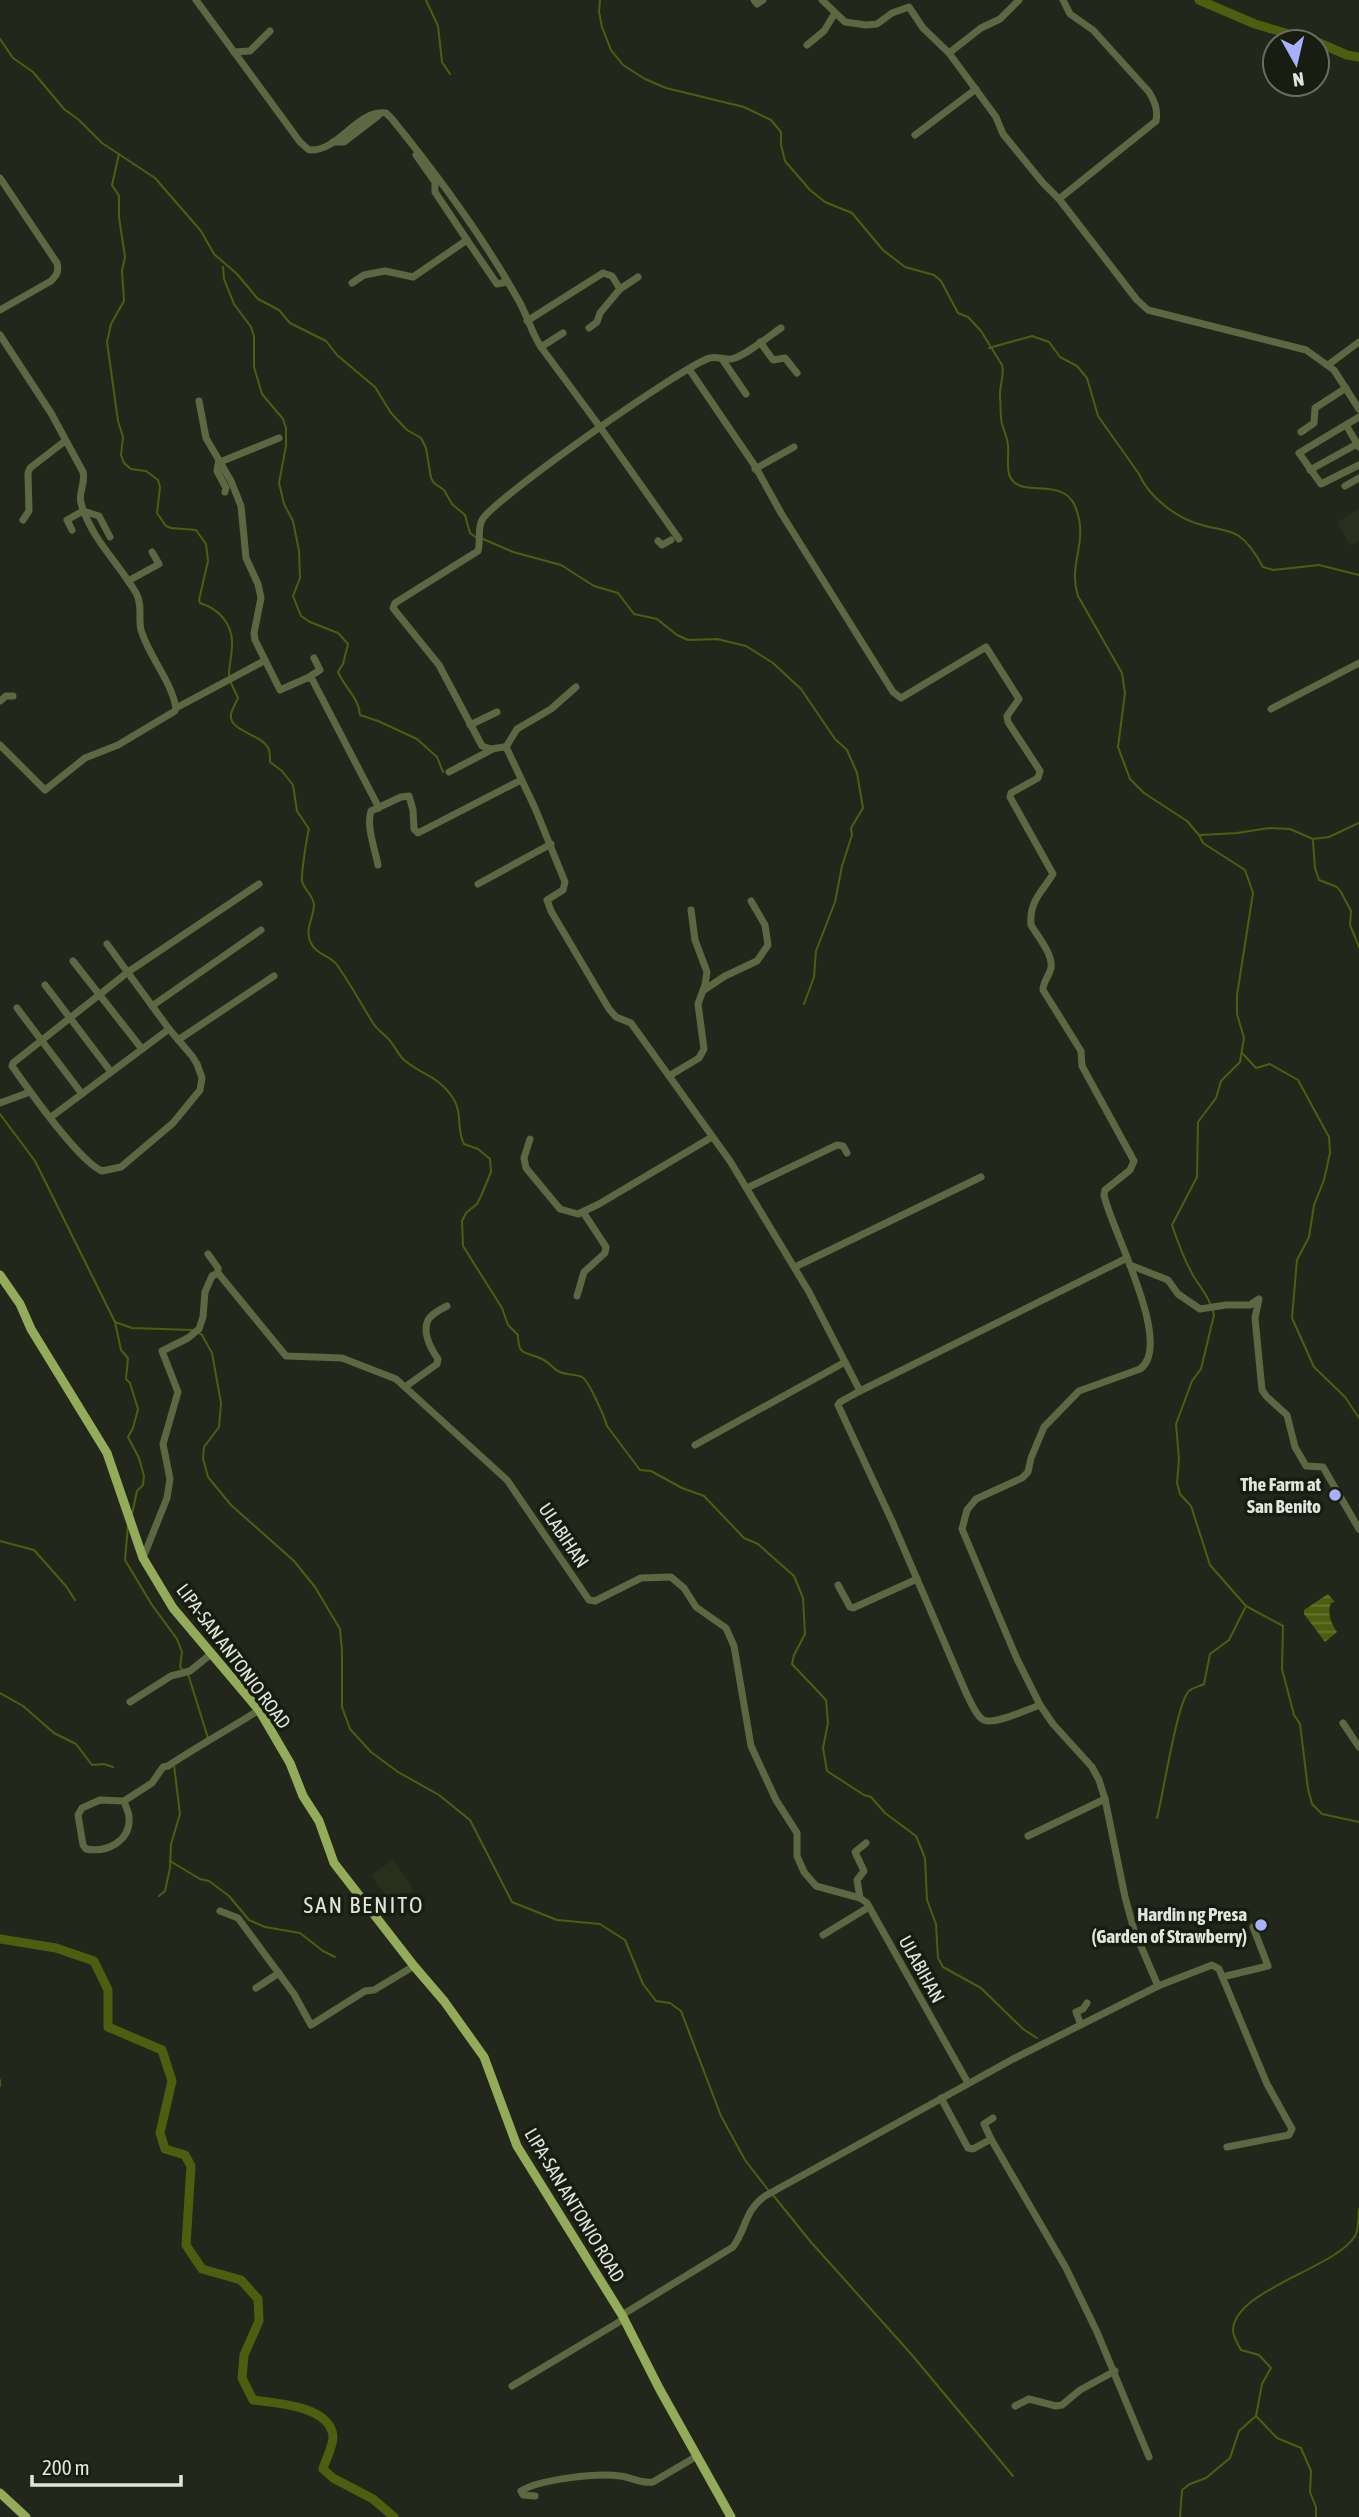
<svg xmlns="http://www.w3.org/2000/svg" width="1359" height="2517" viewBox="0 0 1359 2517" font-family="'Asap Condensed',sans-serif">
  <defs>
    <pattern id="water-rules" width="6" height="5" patternUnits="userSpaceOnUse" patternTransform="scale(1.75)"><rect width="6" height="5" fill="#4d5f0f"/><path d="M0 2.5h6" fill="none" stroke="#667632"/></pattern>
  </defs>
  <rect width="100%" height="100%" fill="#23271b"/>
  <g fill="#292f1d">
    <polygon points="1359,509 1359,541 1350,546 1337,522"/>
    <polygon points="393,1860 414,1890 377,1916 369,1906 385,1895 371,1875"/>
  </g>
  <path fill="url(#water-rules)" d="M1328,1594l7,8 -4,1c-4,9 0,21 6,29l-12,10 -21,-28v-4z"/>
  <g fill="none" stroke-linecap="round" stroke-linejoin="round">
    <g stroke="#4d5f0f" stroke-width="2">
      <polyline points="426,0 438,26 442,62 450,74"/>
      <path d="M600,0l-1,12 3,15 9,23 12,15 22,14 21,9 78,19 27,13 10,12v13l4,16 25,29 15,12 27,11 31,37 22,17 29,8 7,6 17,32 10,4 13,14 21,34c3,10 -3,21 -2,32 1,8 0,19 2,27 2,7 5,13 6,21 1,9 -2,23 2,32 11,22 52,-1 65,29 15,36 -8,57 3,90l44,77 3,20 -7,54 12,32 14,14 43,28 12,14 4,8 42,27 8,23 -16,102v19l7,24 -4,24 -19,19 -5,17 -18,24 -1,55 -25,48c6,18 12,35 22,52 6,10 13,17 17,29"/>
      <polyline points="0,39 13,58 33,72 64,109 79,120 102,143 155,178 201,231 214,254 237,274 258,299 279,310 290,323 326,341 337,355 375,387 391,413 407,430 421,438 426,448 431,478 434,483 444,490 452,504 465,515 470,533 477,538"/>
      <path d="M119,154l-7,31 7,11v21l6,40 -3,14 2,30 -13,23 -4,18 11,79 5,16 -2,18 3,8 7,6 15,2 12,9 2,7 -3,26 9,13 5,2 25,2 10,14 2,17 -9,39 1,3c19,6 33,21 32,42 0,10 -3,20 -3,30"/>
      <path d="M223,267l1,12 10,25 17,23 3,9v31l8,27 21,25 3,9v18l-7,37 5,21 9,17 6,30 1,27 -7,18 8,20 9,6 28,11 10,11 -5,20 -5,8c7,16 21,26 22,43l18,6 39,18 20,18 6,15"/>
      <path d="M989,348l43,-12 17,6 11,15 17,9 10,12 11,38 41,58c10,23 38,45 63,51 12,4 26,4 37,11 10,7 18,20 24,31l10,3 46,-5 40,10"/>
      <polyline points="483,539 513,552 561,565 594,586 618,593 634,614 657,619 677,635 688,640 717,639 746,646 773,663 801,689 835,739 847,750 857,773 863,808 851,828 852,835 842,866 835,902 816,951 814,977 804,1004"/>
      <path d="M231,683l7,15c-2,5 -6,11 -7,16 -3,18 33,20 38,36 1,4 1,8 1,12l12,9 11,14 4,26 12,18c-2,7 -8,45 -7,52 2,9 12,15 12,24 0,11 -9,24 -4,36 6,15 21,14 27,24 13,18 24,39 36,58 4,7 13,12 18,19 4,5 7,12 12,17 19,17 34,15 50,39 10,15 3,32 11,46l14,5 12,10 1,13 -10,24 -4,8 -11,9 -4,8 1,25 39,62 6,17 10,10c0,22 8,16 24,24 7,3 11,10 18,13 7,3 15,2 22,5 7,4 23,41 25,49l33,44 11,1 31,17 22,8 40,42 14,6 36,32 9,22 2,36 -11,21 -2,9 34,36 2,23 -5,25 4,23 37,24 7,2 14,16 31,23 9,22 2,42 9,24 2,34 5,9 38,21 42,41 14,9"/>
      <polyline points="1201,835 1237,833 1269,828 1290,829 1313,839 1329,837 1359,823"/>
      <polyline points="1313,841 1315,868 1319,880 1337,887 1341,892 1351,911 1350,925 1359,947"/>
      <polyline points="1243,1054 1256,1068 1270,1064 1298,1080 1329,1137 1330,1153 1324,1180 1314,1205 1309,1237 1297,1260 1292,1318 1314,1367 1345,1397 1359,1418"/>
      <polyline points="0,1114 35,1161 115,1322 121,1350 128,1358 126,1379 130,1383 138,1409 133,1428 128,1437 139,1458 144,1476 143,1485 137,1491 132,1514"/>
      <polyline points="1213,1311 1214,1315 1201,1369 1192,1381 1176,1424 1179,1459 1177,1483 1180,1494 1191,1506 1210,1565 1246,1606 1283,1626 1282,1669 1294,1715 1300,1724 1308,1789 1312,1804 1322,1814 1359,1822"/>
      <polyline points="115,1322 132,1328 192,1330"/>
      <polyline points="198,1332 202,1335 212,1353 221,1403 219,1427 204,1447 203,1458 208,1477 231,1505 294,1561 315,1587 340,1629 342,1651 342,1707 350,1729 371,1752 398,1772 439,1795 470,1820 512,1902 557,1920 600,1924 625,1940 643,1984 656,2001 670,2003 681,2011 721,2116 745,2160 769,2191"/>
      <polyline points="128,1525 125,1560 152,1605 177,1639 182,1652 180,1667 184,1671"/>
      <polyline points="0,1541 34,1550 66,1586 75,1600"/>
      <polyline points="188,1674 208,1738"/>
      <polyline points="0,1693 23,1706 54,1733 76,1744 92,1765 104,1764 113,1767"/>
      <path d="M1157,1818c6,-22 20,-116 32,-127 3,-3 11,-5 15,-7l6,-30 19,-14 16,-32"/>
      <polyline points="170,1861 200,1879 209,1881 229,1896 249,1920 265,1927 300,1933 323,1951 335,1957"/>
      <polyline points="159,1896 165,1891 170,1868 171,1844 180,1814 174,1765"/>
      <polyline points="0,2080 0,2086"/>
      <polyline points="773,2195 810,2241 912,2355 1013,2476"/>
      <polyline points="1256,2416 1277,2438 1301,2448 1311,2471 1310,2492 1316,2507 1316,2517"/>
      <path d="M1180,2517l2,-27 8,-6 16,-6 24,-20 9,-27 17,-15 6,-32 9,-16 -12,-13 -18,-5c-3,-6 -8,-13 -8,-20 1,-40 103,-62 122,-94 4,-6 3,-19 4,-27"/>
    </g>
    <g stroke="#4d5f0f" stroke-width="9">
      <polyline points="1199,0 1255,24 1316,42"/>
      <polyline points="1317,42 1347,55 1359,57"/>
      <path d="M0,1939l56,9 38,13 14,29v37l54,23 10,31 -12,52 5,16 20,6 6,11 -5,79 16,24 39,11 17,19 1,22 -15,34 -2,23 11,22c23,3 78,6 80,37 0,9 -7,22 -10,32l10,9 40,21 21,18"/>
    </g>
    <g stroke="#5c6842" stroke-width="7">
      <path d="M196,0l104,142 9,8c30,2 47,-40 77,-37l6,6c47,58 92,119 128,184 8,15 12,30 21,44l59,80 79,112"/>
      <polyline points="754,0 757,4 763,0"/>
      <polyline points="822,0 845,22 866,25 877,24 892,13 909,7 923,28 949,53 996,117 1003,134 1043,183 1059,199 1137,300 1148,310 1306,350 1334,370 1359,409"/>
      <polyline points="807,45 824,31 835,13"/>
      <polyline points="234,52 250,51 270,31"/>
      <polyline points="949,53 981,28 1000,19 1019,0"/>
      <polyline points="915,135 976,89"/>
      <polyline points="333,142 344,142 378,116"/>
      <polyline points="416,155 435,182 435,192 467,240"/>
      <path d="M0,178l57,85c2,9 0,12 -6,18l-51,29"/>
      <path d="M1059,199l97,-78c2,-11 -1,-19 -7,-29l-56,-62 -23,-16 -7,-14"/>
      <polyline points="352,283 364,275 385,271 413,277 467,240 497,284 506,282"/>
      <polyline points="527,321 603,273 612,276 620,289 638,277"/>
      <polyline points="589,328 597,322 600,313 620,289"/>
      <path d="M781,328c-12,8 -37,29 -50,31 -7,1 -14,-3 -21,-1 -23,5 -218,142 -228,162 -5,10 -1,21 -4,31l-83,52 -2,5 46,57 43,81 9,3 13,-2 3,2 28,59 30,74 -2,8 -16,10 4,11 58,98 7,8 15,6 99,138 79,131 51,99"/>
      <path d="M0,335l51,78 32,59c3,11 -5,20 -2,31 10,36 37,59 55,90 7,12 2,25 5,37 8,27 30,50 35,78"/>
      <polyline points="760,342 773,360 785,358 797,373"/>
      <polyline points="541,347 563,333"/>
      <polyline points="722,359 746,394"/>
      <polyline points="1328,365 1359,342"/>
      <path d="M689,369l66,97 26,47 112,179 8,6 85,-51 33,52 -12,17 1,6 32,49 -2,7 -27,15 -1,4 43,77c-11,18 -24,27 -22,51 7,12 22,29 20,43 -2,9 -8,13 -8,22l38,61 1,15 52,95 -4,9 -25,20 -1,5c6,32 71,150 36,174l-61,22 -35,36 -13,31 -3,14 -6,6 -46,21 -9,11 -5,19 55,130 23,46 13,19 39,43 7,13 6,19 20,98 9,33 24,56"/>
      <polyline points="199,401 206,438 231,481 241,506 246,558 258,584 261,598 254,633 255,640 280,690 307,678 312,679 379,808"/>
      <polyline points="1359,417 1299,453 1321,484 1359,465"/>
      <polyline points="1346,425 1359,447"/>
      <polyline points="1301,432 1314,423 1315,408 1346,388"/>
      <polyline points="219,460 217,471 226,488 225,492"/>
      <polyline points="220,462 279,438"/>
      <polyline points="755,469 794,447"/>
      <polyline points="1310,470 1357,444"/>
      <polyline points="1345,486 1359,478"/>
      <polyline points="23,520 29,511 28,473 30,468 65,441"/>
      <polyline points="72,530 67,520 83,511 99,516 110,537"/>
      <polyline points="658,541 662,545 671,540"/>
      <polyline points="128,581 159,564 152,552"/>
      <polyline points="309,677 320,670 314,658"/>
      <polyline points="0,701 6,696 13,696"/>
      <polyline points="1271,709 1359,663"/>
      <polyline points="470,725 497,712"/>
      <polyline points="0,745 45,790 85,758 118,745 175,711 176,708 264,661"/>
      <polyline points="506,747 517,729 551,709 576,687"/>
      <polyline points="449,772 493,749"/>
      <path d="M378,865c-3,-16 -12,-39 -7,-54l30,-14 8,-1 4,14 1,19 4,4 103,-53"/>
      <polyline points="478,884 551,844"/>
      <path d="M107,944l62,85 23,27 5,8 5,14 -2,12 -27,33 -52,44 -19,4c-23,-10 -74,-82 -90,-105l1,-3 115,-91 131,-88"/>
      <polyline points="73,961 142,1049"/>
      <polyline points="45,985 111,1072"/>
      <polyline points="704,990 725,976 757,961 768,945 765,925 751,901"/>
      <polyline points="152,1006 261,930"/>
      <polyline points="17,1008 82,1094"/>
      <polyline points="178,1040 274,976"/>
      <polyline points="669,1076 699,1058 704,1049 698,1004 705,985 707,972 695,940 691,910"/>
      <polyline points="0,1103 30,1092"/>
      <polyline points="51,1117 169,1029"/>
      <polyline points="530,1139 524,1158 526,1168 560,1209 578,1214 599,1204 712,1137"/>
      <polyline points="747,1188 837,1145 843,1146 847,1153"/>
      <polyline points="208,1254 218,1268 218,1273"/>
      <polyline points="1130,1265 1168,1280 1178,1294 1200,1309 1226,1305 1250,1305 1259,1299 1255,1318 1262,1390 1267,1397 1287,1415 1295,1447 1306,1466 1323,1467 1359,1529"/>
      <polyline points="795,1267 981,1177"/>
      <polyline points="577,1296 584,1272 605,1253 606,1247 583,1212"/>
      <path d="M405,1387l32,-23 1,-5c-7,-10 -16,-26 -10,-39 3,-6 13,-11 19,-14"/>
      <polyline points="695,1445 845,1362"/>
      <polyline points="143,1558 167,1498 170,1479 163,1444 178,1392 162,1351 188,1338 199,1329 203,1317 205,1292 212,1276 218,1273 286,1356 342,1358 396,1379 507,1480 589,1600 595,1601 641,1578 671,1577 684,1588 696,1607 726,1628 734,1646 751,1746 776,1800 797,1833 797,1856 804,1872 816,1886 860,1898 867,1903 968,2083"/>
      <polyline points="838,1585 850,1607 853,1608 917,1579"/>
      <polyline points="130,1702 171,1676 190,1671 211,1654"/>
      <path d="M1040,1705c-12,4 -49,22 -58,14 -7,-5 -11,-17 -15,-24l-75,-174 -54,-116 2,-3 20,-11 267,-133"/>
      <polyline points="1343,1723 1359,1747"/>
      <path d="M124,1801c1,5 5,11 5,16 2,24 -22,36 -43,32l-3,-4 -5,-30 4,-7 18,-8 24,1 28,-18 11,-16 5,-1c30,-20 60,-36 91,-56"/>
      <polyline points="1028,1836 1105,1799"/>
      <polyline points="860,1898 857,1880 864,1871 855,1852 866,1843"/>
      <polyline points="220,1911 238,1918 294,1994 311,2025 365,1991 374,1990 414,1966"/>
      <polyline points="823,1935 869,1907"/>
      <polyline points="1222,1977 1268,1966 1253,1927"/>
      <polyline points="256,1988 279,1973"/>
      <polyline points="1081,2025 1076,2012 1083,2009 1087,2003"/>
      <polyline points="941,2098 968,2148 973,2149 991,2139 1066,2268 1097,2332 1149,2457"/>
      <polyline points="991,2139 984,2124 993,2118"/>
      <path d="M622,2315l111,-68c14,-19 11,-36 32,-51l248,-137 145,-73 54,-21 7,4 48,115 25,45 -3,6 -62,12"/>
      <polyline points="512,2386 624,2319"/>
      <polyline points="1015,2406 1029,2399 1056,2406 1062,2405 1080,2390 1115,2371"/>
      <path d="M535,2496l-12,-1 -2,-4c19,-12 76,-18 99,-15 11,1 21,8 33,6l44,-26"/>
    </g>
    <g stroke="#94ab5a" stroke-width="9">
      <polyline points="0,1275 20,1304 31,1329 107,1453 143,1558 173,1608 259,1710 290,1763 303,1796 319,1821 334,1863 414,1966 444,2001 484,2057 517,2146 622,2315 659,2388 731,2517"/>
      <polyline points="0,2493 26,2517"/>
    </g>
  </g>
  <g fill="#a6b1fc" stroke="#191d11" stroke-width="2.5">
    <circle cx="1335" cy="1495" r="7"/>
    <circle cx="1261" cy="1925" r="7"/>
  </g>
  <g text-anchor="middle" dominant-baseline="central" stroke-width="7" stroke-linejoin="round" paint-order="stroke">
    <g font-size="19" font-weight="bold" fill="#e2e5dd" stroke="#191d11" text-anchor="end">
      <text x="1321" y="1484">The Farm at<tspan x="1321" dy="22">San Benito</tspan></text>
      <text x="1247" y="1914">Hardin ng Presa<tspan x="1247" dy="22">(Garden of Strawberry)</tspan></text>
    </g>
    <g font-size="19" fill="#e2e5dd" stroke="#191d11">
      <text transform="translate(564 1535) rotate(56)">ULABIHAN</text>
      <text transform="translate(234 1656) rotate(53)">LIPA-SAN ANTONIO ROAD</text>
      <text transform="translate(922 1969) rotate(61)">ULABIHAN</text>
      <text transform="translate(575 2205) rotate(59)">LIPA-SAN ANTONIO ROAD</text>
    </g>
    <g font-size="23" letter-spacing="2" fill="#e2e5dd" stroke="#191d11">
      <text x="364" y="1905">SAN BENITO</text>
    </g>
  </g>
  <g transform="translate(1296 63) rotate(172)"><circle r="33" fill="#191d11" stroke="#696d63" stroke-width="2"/>
  <path d="M0-5L12 26L0 18L-12 26Z" fill="#a6b1fc"/>
  <text y="-10" font-size="19" font-weight="bold" text-anchor="middle" fill="#e2e5dd">N</text>
  </g>
  <path d="M32 2475v10h149v-10" fill="none" stroke="#e2e5dd" stroke-width="3.5"/>
  <text x="42" y="2475" font-size="21" fill="#e2e5dd" stroke="#191d11" stroke-width="5" paint-order="stroke">200 m</text>
</svg>
